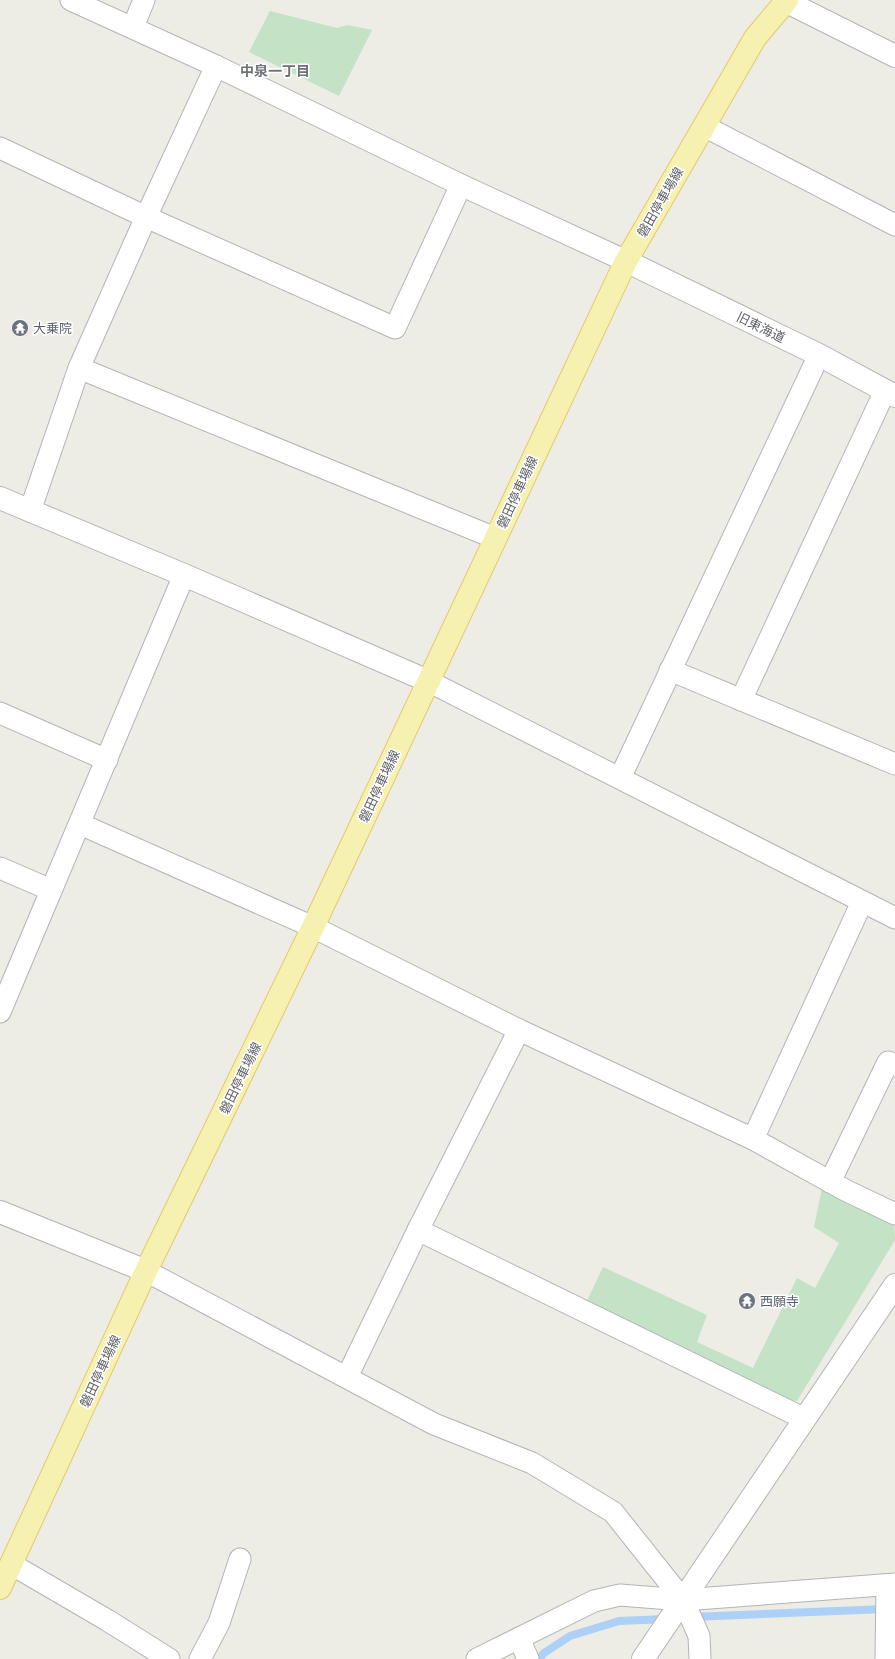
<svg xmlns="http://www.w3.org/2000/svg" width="895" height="1659" viewBox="0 0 895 1659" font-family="Inter,'Noto Sans JP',sans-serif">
  <rect width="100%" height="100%" fill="#edece5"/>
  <g fill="#c4e2c6">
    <polygon points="270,11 337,28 347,25 372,30 339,96 249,52"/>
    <polygon points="822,1188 894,1223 895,1240 797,1401 786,1400 586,1303 603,1267 707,1315 697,1342 753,1368 797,1278 815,1288 839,1243 814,1227"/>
  </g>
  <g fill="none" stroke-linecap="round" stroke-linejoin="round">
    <g stroke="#acd0f6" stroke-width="8">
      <polyline points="692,1617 886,1609"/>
      <polyline points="539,1659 544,1653 570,1636 619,1621 666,1619"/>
    </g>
    <g stroke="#b2b4b8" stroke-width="23">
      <g id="minor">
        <polyline points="71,0 216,66 461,185 626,261"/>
        <polyline points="133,27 144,0"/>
        <polyline points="704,126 895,225"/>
        <polyline points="0,148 146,217 395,328 461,185"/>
        <polyline points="79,368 495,538"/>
        <polyline points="30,511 79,368 146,217 216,66"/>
        <polyline points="670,670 895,764"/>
        <polyline points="428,681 895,918"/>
        <polyline points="741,700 885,391"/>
        <polyline points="0,713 107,760"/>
        <polyline points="620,778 819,355"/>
        <polyline points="80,824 313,927 519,1030 753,1139 845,1190 895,1214"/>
        <polyline points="0,868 51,890"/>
        <polyline points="0,1012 184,575"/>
        <polyline points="753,1139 862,902"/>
        <polyline points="830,1182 888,1062 895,1065"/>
        <polyline points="418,1230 805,1419"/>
        <polyline points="146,1271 434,1424 532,1463 613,1512 683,1600 699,1636 700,1659"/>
        <polyline points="347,1377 418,1230 519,1030"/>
        <polyline points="11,1564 107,1620 169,1659"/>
        <polyline points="519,1638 528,1659"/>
        <polyline points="200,1659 219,1623 240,1559"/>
        <polyline points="477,1659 594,1601 620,1595 683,1600 895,1584"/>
        <polyline points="886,1659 887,1585"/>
      </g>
    </g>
    <g stroke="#b2b4b8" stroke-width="24">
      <g id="tertiary">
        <polyline points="783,0 895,56"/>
        <polyline points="626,261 819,355 895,396"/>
        <polyline points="0,498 184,575 428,681"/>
        <polyline points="0,1212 146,1271"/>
        <polyline points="643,1659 895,1285"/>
      </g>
    </g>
    <g stroke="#e3ca68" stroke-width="24">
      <polyline id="primary" points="0,1588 146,1271 313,927 626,261 755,38 787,0"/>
    </g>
    <use href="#minor" stroke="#fff" stroke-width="21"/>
    <use href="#tertiary" stroke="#fff" stroke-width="22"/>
    <use href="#primary" stroke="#f7f1b1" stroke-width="22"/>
  </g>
  <defs>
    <g id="temple-disc" transform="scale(0.9)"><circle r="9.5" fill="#6b7280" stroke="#fff"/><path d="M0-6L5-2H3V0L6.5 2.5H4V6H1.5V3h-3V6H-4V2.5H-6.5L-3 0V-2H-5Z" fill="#fff"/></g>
  </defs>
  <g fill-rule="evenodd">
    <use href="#temple-disc" x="20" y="328"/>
    <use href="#temple-disc" x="747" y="1301"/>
  </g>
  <g text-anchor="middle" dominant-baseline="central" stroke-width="3" stroke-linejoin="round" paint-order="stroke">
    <g font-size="13" fill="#5d5f64" stroke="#fff">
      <text transform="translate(660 202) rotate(-60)">磐田停車場線</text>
      <text transform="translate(761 327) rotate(26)">旧東海道</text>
      <text transform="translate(517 492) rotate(-65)">磐田停車場線</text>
      <text transform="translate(379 786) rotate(-65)">磐田停車場線</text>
      <text transform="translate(240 1078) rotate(-64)">磐田停車場線</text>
      <text transform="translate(100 1371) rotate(-65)">磐田停車場線</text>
    </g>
    <g font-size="13" fill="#5b616d" stroke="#fff" text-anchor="start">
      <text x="33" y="328">大乗院</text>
      <text x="760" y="1301">西願寺</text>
    </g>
    <g font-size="14" font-weight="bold" fill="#6e7175" stroke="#fff">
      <text x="275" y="70">中泉一丁目</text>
    </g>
  </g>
</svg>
